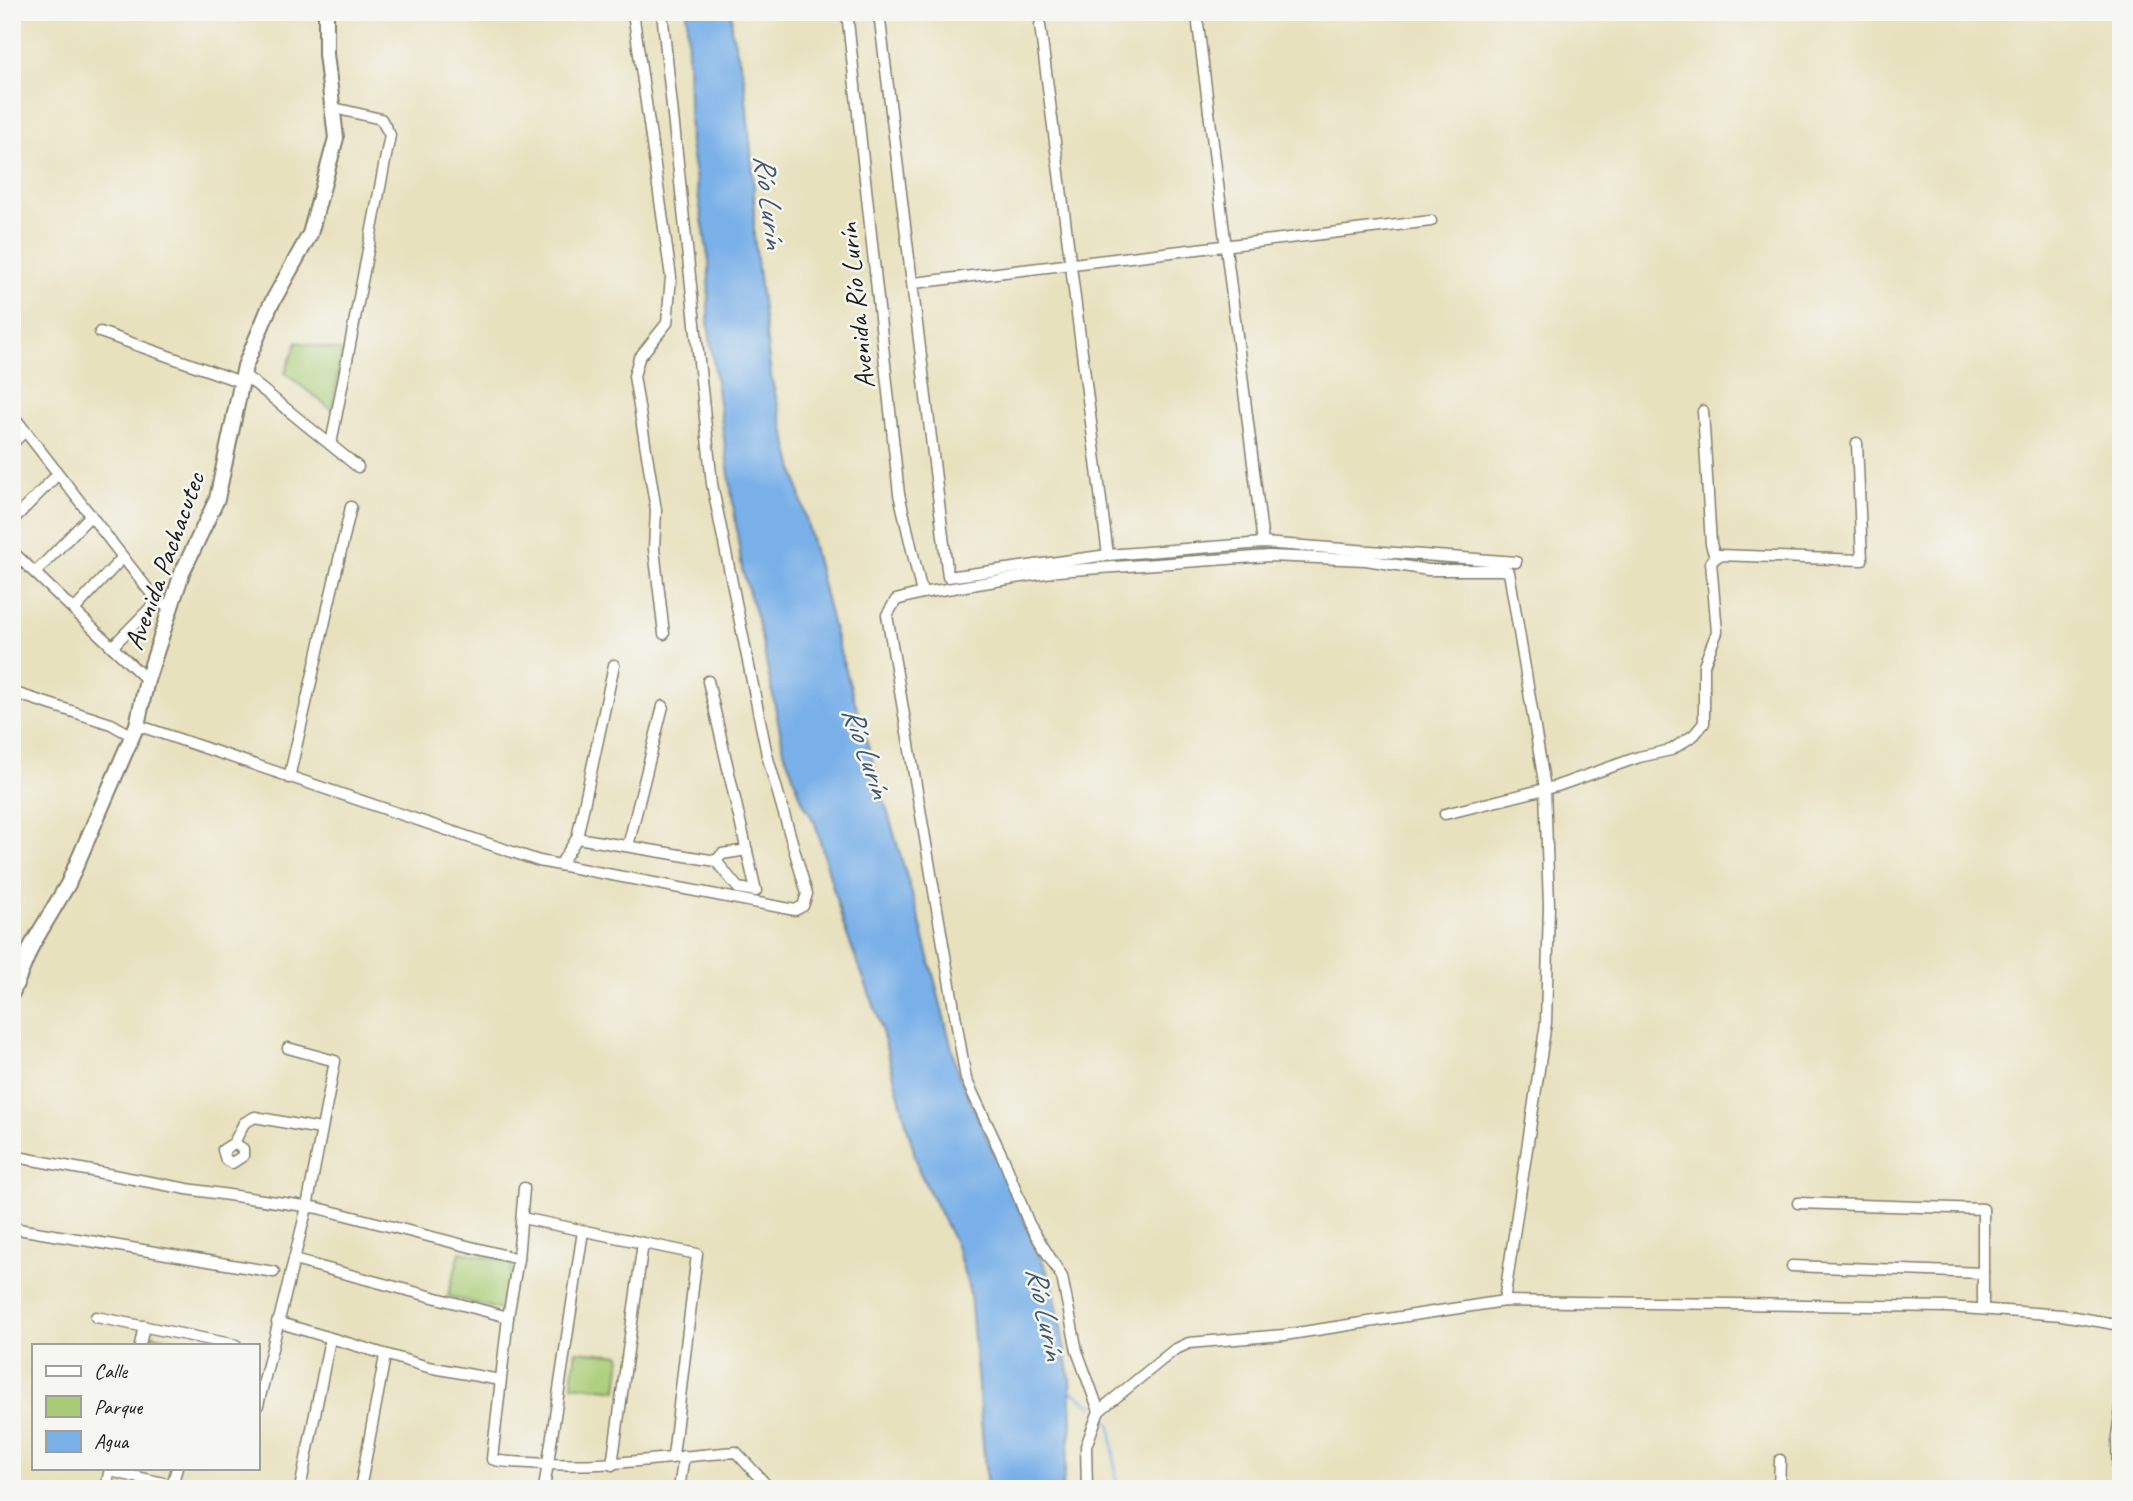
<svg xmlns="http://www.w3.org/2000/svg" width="2133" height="1501" viewBox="0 0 2133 1501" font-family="Caveat,sans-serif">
  <rect width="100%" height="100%" fill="#f6f6f2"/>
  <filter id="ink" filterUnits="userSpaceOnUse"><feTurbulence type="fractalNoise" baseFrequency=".0143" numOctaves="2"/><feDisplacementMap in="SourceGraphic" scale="14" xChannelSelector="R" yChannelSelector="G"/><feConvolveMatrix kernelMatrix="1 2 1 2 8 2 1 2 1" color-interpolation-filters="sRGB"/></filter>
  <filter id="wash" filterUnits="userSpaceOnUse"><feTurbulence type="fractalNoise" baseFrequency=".00686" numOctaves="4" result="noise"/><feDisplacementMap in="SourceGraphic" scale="28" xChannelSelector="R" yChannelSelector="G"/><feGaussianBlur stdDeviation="1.57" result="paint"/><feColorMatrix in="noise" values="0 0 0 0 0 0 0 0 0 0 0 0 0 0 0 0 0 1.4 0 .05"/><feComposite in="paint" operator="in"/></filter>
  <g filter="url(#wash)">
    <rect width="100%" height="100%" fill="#e8e1be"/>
    <g fill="#a8cc75" stroke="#627448" stroke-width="2">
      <polygon points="297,342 342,351 332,410 285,373"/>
      <polygon points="460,1252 514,1262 501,1310 448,1296"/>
      <polygon points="149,1334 201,1345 146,1345"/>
      <polygon points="576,1351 621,1355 617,1390 572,1385"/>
    </g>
    <polygon fill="#79b0e8" stroke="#4a6682" stroke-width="2" points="687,12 732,12 731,29 744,77 754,185 754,235 771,377 834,631 919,918 958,1073 1053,1285 1070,1378 1072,1426 1062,1489 987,1489 970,1293 956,1245 919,1171 878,1016 844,927 815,823 802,800 784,751 759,626 742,569 708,322 709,262 690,144"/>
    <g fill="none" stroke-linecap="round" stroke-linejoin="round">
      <g stroke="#79b0e8" stroke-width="2.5">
        <polyline points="1067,1388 1093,1406"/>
        <polyline points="1101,1413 1111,1426 1117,1489"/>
      </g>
    </g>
  </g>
  <g filter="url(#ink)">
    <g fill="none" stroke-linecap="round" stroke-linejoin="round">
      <g stroke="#827e6d" stroke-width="13">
        <g id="street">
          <polyline points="633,12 671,277 667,323 639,358 634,376 656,510 654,549 664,634"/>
          <polyline points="847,12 899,494 922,593"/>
          <polyline points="874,12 880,21 948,577 1108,555 1263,543 1516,562"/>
          <polyline points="1198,24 1263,543"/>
          <polyline points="1040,25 1108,555"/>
          <polyline points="914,283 1431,221"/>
          <polyline points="100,332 241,382"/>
          <polyline points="243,374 358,467"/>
          <polyline points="1703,411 1711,544 1715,557"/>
          <polyline points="12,414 157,601 171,607"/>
          <polyline points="12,444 25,431"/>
          <polyline points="331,444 390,135 381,119 334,108"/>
          <polyline points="12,521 58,474"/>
          <polyline points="12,551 147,680"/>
          <polyline points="35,573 91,515"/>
          <polyline points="74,610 123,557"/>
          <polyline points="112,647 157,601"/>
          <polyline points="614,665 577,838 716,861 738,888 756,891 708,681"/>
          <polyline points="12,692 111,724 131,735"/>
          <polyline points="137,725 539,861 795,910 803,906 807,894 767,755 712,484 662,12"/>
          <polyline points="289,778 351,507"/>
          <polyline points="1445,814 1557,786 1639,757 1671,750 1694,735 1704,723 1704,665 1717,632 1711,562 1719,555 1862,560 1857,443"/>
          <polyline points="628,846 663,706"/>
          <polyline points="716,861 722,854 747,850"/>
          <polyline points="560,865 577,838"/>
          <polyline points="234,1143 243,1149 243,1156 232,1163 226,1160 223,1150 234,1143 244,1123 255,1117 320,1129"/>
          <polyline points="12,1156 187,1189 318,1208 518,1259"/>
          <path d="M524,1188l-6,71 -10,58 -16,142c11,4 26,3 38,4 69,6 137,-6 206,-11l34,37"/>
          <polyline points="1798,1203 1983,1209 1983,1308"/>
          <polyline points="522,1218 697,1254 673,1456"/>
          <polyline points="12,1228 274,1272"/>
          <polyline points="294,1260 508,1317"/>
          <polyline points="1792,1266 1983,1273"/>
          <polyline points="96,1317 236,1345"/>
          <polyline points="277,1322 428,1367 500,1380"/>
          <polyline points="140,1345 144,1326"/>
          <polyline points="258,1405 307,1207 335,1061 288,1048"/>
          <polyline points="1099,1411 1174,1350 1189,1343 1284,1335 1504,1301 1947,1307 2062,1315 2121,1325"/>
          <polyline points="612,1465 643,1243"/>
          <polyline points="110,1471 172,1485"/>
          <polyline points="106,1489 110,1468"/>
          <polyline points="171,1489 177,1468"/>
          <polyline points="300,1489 330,1339"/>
          <polyline points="360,1489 385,1356"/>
          <polyline points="398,1489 398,1488"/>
          <polyline points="544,1489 583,1231"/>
          <polyline points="679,1489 684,1456"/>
          <polyline points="1087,1489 1086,1446 1099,1411 1077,1351 1062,1277 1029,1224 1004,1160 966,1079 887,615 896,600 922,593 1058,571 1269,556 1366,560 1428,570 1503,570 1509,572 1545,788 1549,906 1546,1023 1504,1301"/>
          <polyline points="1779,1489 1780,1460"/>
          <polyline points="2118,1489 2117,1436 2121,1408"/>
        </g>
      </g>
      <g stroke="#827e6d" stroke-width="18">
        <polyline id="secondary" points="12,993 32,945 68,884 137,725 147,680 182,573 217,499 245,366 270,306 310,234 336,138 326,54 326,12"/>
      </g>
      <use href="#street" stroke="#fff" stroke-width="10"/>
      <use href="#secondary" stroke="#fff" stroke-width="14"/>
    </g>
  </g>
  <g text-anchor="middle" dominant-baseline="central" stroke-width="5" stroke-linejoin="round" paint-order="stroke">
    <g font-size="28" fill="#1c1c1c" stroke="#f6f6f2">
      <text transform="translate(856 306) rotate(-96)">Avenida Río Lurín</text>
      <text transform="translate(164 561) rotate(-70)">Avenida Pachacutec</text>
    </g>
    <g font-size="30" font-style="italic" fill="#41576e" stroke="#f6f6f2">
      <text transform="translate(770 201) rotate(83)">Río Lurín</text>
      <text transform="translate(867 752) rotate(71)">Río Lurín</text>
      <text transform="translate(1046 1313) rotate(78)">Río Lurín</text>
    </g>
  </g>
  <rect width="2133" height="1501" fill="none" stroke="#f6f6f2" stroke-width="42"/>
  <rect x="32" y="1344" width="228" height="126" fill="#f6f6f2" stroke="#9f9f9c" stroke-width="2"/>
  <rect x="46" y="1366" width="35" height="10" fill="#ffffff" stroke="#9f9f9c" stroke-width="2"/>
  <text x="94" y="1378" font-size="21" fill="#1c1c1c">Calle</text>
  <rect x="46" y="1396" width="35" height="21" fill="#a8cc75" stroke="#9f9f9c" stroke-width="2"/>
  <text x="94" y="1414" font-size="21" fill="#1c1c1c">Parque</text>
  <rect x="46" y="1431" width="35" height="21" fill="#79b0e8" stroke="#9f9f9c" stroke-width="2"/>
  <text x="94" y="1448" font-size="21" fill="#1c1c1c">Agua</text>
</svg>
